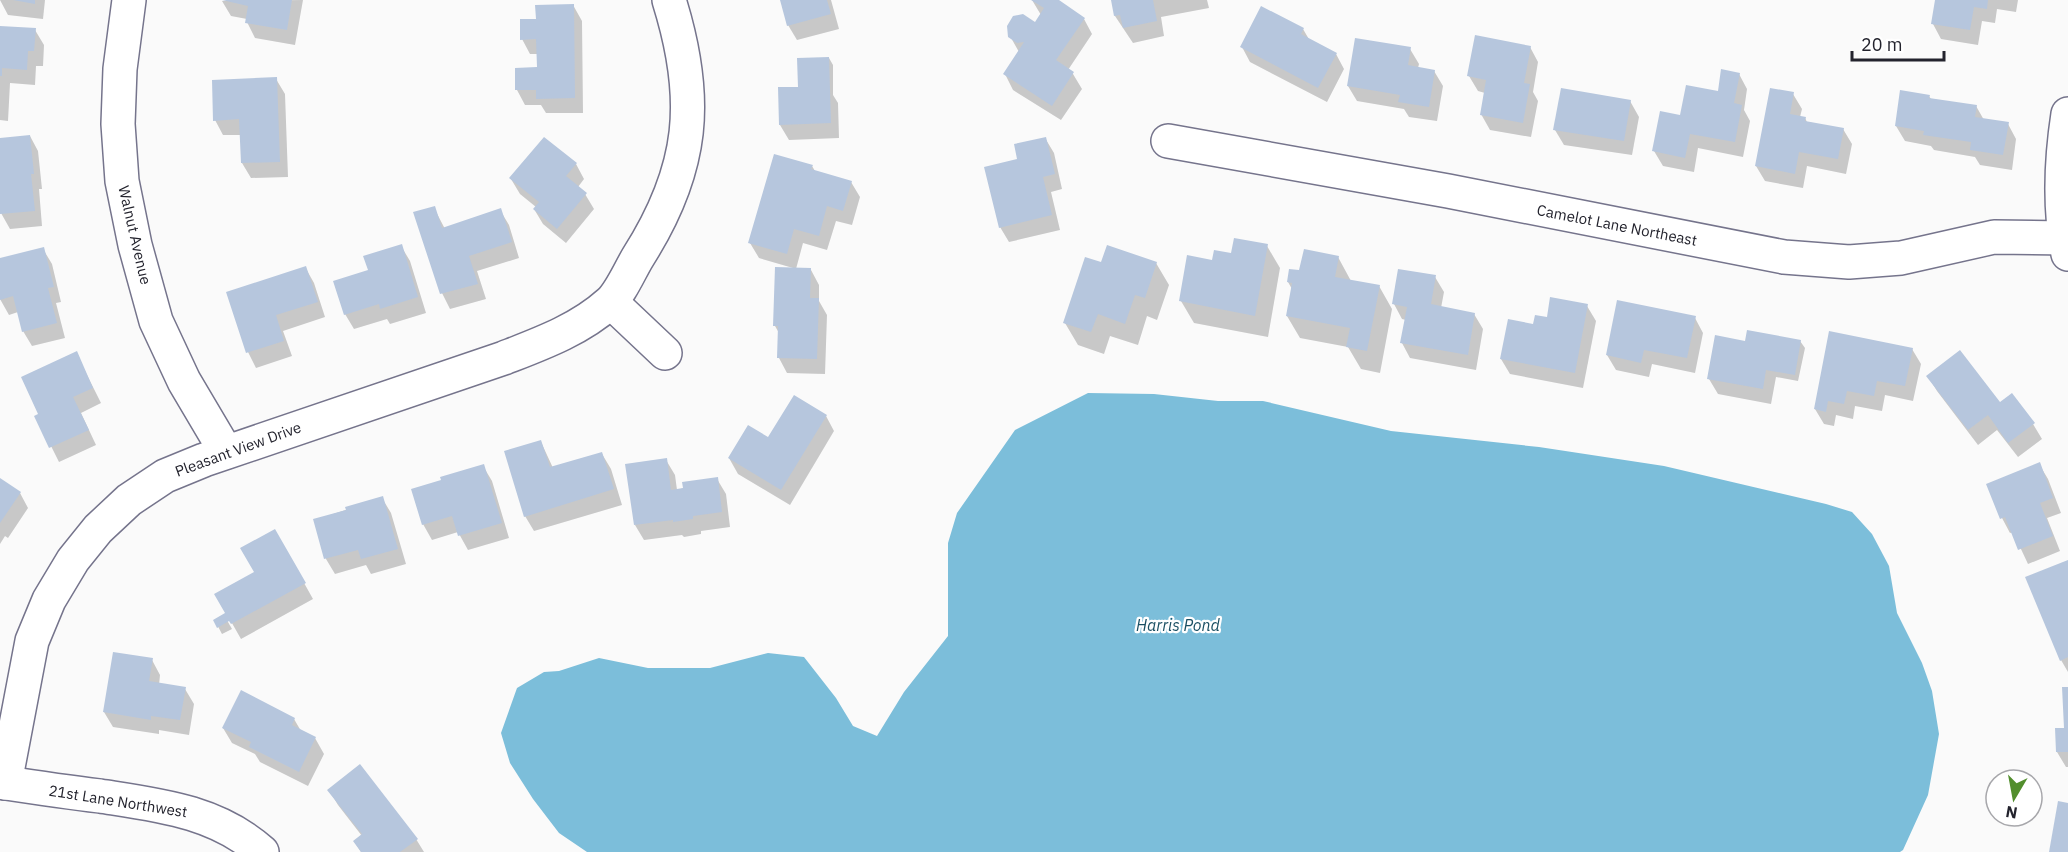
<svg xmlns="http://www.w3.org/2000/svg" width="2068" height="852" viewBox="0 0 2068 852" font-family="'IBM Plex Sans',sans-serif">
  <rect width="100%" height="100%" fill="#fafafa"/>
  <polygon fill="#7cbeda" points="1088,393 1154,394 1218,401 1263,401 1391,431 1539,447 1664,466 1826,504 1852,512 1872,534 1889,566 1897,613 1922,663 1932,691 1939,734 1928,795 1903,850 1900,852 587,852 559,833 533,799 510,763 501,733 517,688 544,672 559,671 599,658 648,668 710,668 768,653 804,657 836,698 853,726 877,736 904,692 948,636 948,543 957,513 1015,430"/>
  <g fill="#0003">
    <polygon points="0,0 45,0 43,19 8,15"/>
    <polygon points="303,0 295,45 255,38 247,22 247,19 231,16 222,1"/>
    <polygon points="781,0 831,0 839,29 797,40 788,25"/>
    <polygon points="1032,0 1056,0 1084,19 1092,34 1068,70 1073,74 1082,89 1061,120 1013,90 1005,74 1019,52 1010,36 1035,24 1041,15"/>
    <polygon points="1112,0 1207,0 1209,8 1161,17 1164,36 1133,43 1115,16"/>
    <polygon points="1936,0 2018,0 2016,12 1997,9 1995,23 1982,21 1978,45 1941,39 1933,24"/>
    <polygon points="573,5 582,21 583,113 546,113 541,105 525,105 517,90 538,69 538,54 530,54 522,39 537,21"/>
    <polygon points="0,28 35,30 44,45 43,66 36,66 35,85 10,83 8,121 0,120"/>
    <polygon points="1303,29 1310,41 1336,54 1344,69 1327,102 1250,62 1242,47"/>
    <polygon points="1530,47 1538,62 1533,92 1538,101 1531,137 1490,130 1481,114 1485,93 1478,91 1469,76"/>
    <polygon points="1410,49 1419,64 1418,68 1434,71 1443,86 1437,121 1409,117 1404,109 1357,101 1348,86"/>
    <polygon points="829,58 833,65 833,95 838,103 839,138 789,140 780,125"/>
    <polygon points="1739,74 1747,89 1744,110 1750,121 1743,157 1698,148 1694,172 1663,166 1654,151 1681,117 1719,92"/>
    <polygon points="276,79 285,94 288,177 251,178 242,163 241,135 223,135 215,120"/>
    <polygon points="1793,94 1802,109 1800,117 1805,118 1807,122 1843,129 1852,144 1846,174 1807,166 1803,188 1765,181 1756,166"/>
    <polygon points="1929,96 1931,99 1976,106 1984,120 2008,124 2016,139 2012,170 1980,165 1975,157 1934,150 1931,146 1905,141 1896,126"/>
    <polygon points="1630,101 1639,117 1632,155 1564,145 1555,130"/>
    <polygon points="30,136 38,151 42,189 39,189 42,226 10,229 1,213 0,139"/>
    <polygon points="1045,138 1054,153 1062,189 1051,192 1060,230 1009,242 1000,227 1019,160"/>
    <polygon points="576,164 584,179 578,187 585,194 594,209 566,243 543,224 534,209 536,207 520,194 511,179"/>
    <polygon points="812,166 815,171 851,182 860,197 852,225 836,221 827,250 803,243 796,269 811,270 819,285 819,301 827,315 825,374 787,373 779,358 779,333 775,326 793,268 759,258 750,243"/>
    <polygon points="434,208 445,229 500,210 509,225 519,258 477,271 486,299 450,309 442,293"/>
    <polygon points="401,246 410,261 426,313 390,324 387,319 354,329 345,314 370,271"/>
    <polygon points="1267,246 1280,268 1268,337 1194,323 1181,301 1214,262 1233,254"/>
    <polygon points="43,249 52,264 61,302 56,303 65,338 32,346 23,331 18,312 9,315 0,299 0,260"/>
    <polygon points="1338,257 1351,281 1379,286 1392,309 1380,373 1361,369 1348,347 1300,338 1287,316 1292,289 1288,282 1301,272"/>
    <polygon points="1156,263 1169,285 1157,320 1147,316 1138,345 1110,336 1104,354 1078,345 1065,323 1102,264"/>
    <polygon points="305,267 314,283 325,317 283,331 292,356 256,368 248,352"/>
    <polygon points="1435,277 1444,292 1441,308 1474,314 1483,329 1476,370 1410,358 1402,343 1406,320 1402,319 1394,304"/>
    <polygon points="1587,306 1596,321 1583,388 1510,374 1501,359 1534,326"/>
    <polygon points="1695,318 1703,333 1695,373 1652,364 1649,377 1616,370 1607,355"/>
    <polygon points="1800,341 1805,348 1798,381 1776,377 1771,404 1718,394 1709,379 1746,343"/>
    <polygon points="1912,349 1921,364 1913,401 1885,395 1882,411 1855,406 1853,419 1836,415 1834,426 1824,424 1815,409"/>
    <polygon points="76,353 101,403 81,413 96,445 59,462 36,416 40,414"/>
    <polygon points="1928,376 1999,404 2033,424 2042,439 2018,457 1997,430 1978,445 1937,391"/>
    <polygon points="826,416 834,431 790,505 738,474 729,458"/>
    <polygon points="541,442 553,468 602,454 611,469 622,505 534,531 525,516"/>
    <polygon points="666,460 675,475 677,490 717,479 726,494 730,527 701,531 701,534 684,537 682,535 644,540 635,525"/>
    <polygon points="2039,464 2048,479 2061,513 2047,518 2060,551 2028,564 2013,532 2010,533 2002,518 1988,484"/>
    <polygon points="483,466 492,481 509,538 468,550 458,532 432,540 423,524 443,481"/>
    <polygon points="0,480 20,493 28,508 8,538 5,536 0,544"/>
    <polygon points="382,498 391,513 406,564 371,574 366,565 335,574 326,559 315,520"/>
    <polygon points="275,531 313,599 241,639 216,595 256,572"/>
    <polygon points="2068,561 2068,672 2061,660"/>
    <polygon points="224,615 232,629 222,634 215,621"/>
    <polygon points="152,660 160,675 159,685 185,689 194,704 189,735 159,730 159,734 113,727 104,712"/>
    <polygon points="2068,688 2068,767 2066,767 2057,752 2065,729"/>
    <polygon points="294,719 301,731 315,738 324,754 308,786 260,762 255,754 232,743 223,728"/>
    <polygon points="329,790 416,839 424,852 361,852 354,841 362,836 338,805"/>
  </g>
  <g fill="#b6c6dd">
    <polygon points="13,0 35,0 35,4"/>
    <polygon points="222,0 292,0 287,30 245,23 248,6"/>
    <polygon points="780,0 827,0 831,14 787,26"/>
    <polygon points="1031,0 1059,0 1085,18 1056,60 1074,72 1052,106 1003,74 1024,42 1017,43 1008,37 1007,26 1013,16 1023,14 1035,22 1044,8"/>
    <polygon points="1111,0 1153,0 1157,21 1123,28 1120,15 1114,16"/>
    <polygon points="1935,0 1988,0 1987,9 1974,7 1970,30 1931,24"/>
    <polygon points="574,4 575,98 536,99 536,90 515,90 515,68 537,67 536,39 520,40 520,19 536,19 535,5"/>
    <polygon points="1261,6 1304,28 1301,34 1337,53 1318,88 1240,47"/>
    <polygon points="0,26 36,28 34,51 28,51 27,70 2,68 2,76 0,76"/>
    <polygon points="1475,35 1531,46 1524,83 1530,84 1523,123 1480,115 1486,80 1467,76"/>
    <polygon points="1355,38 1411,47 1408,65 1435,70 1429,107 1398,102 1400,95 1347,86"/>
    <polygon points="829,57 831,123 779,125 778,87 798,87 797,58"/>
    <polygon points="1721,69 1740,73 1734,103 1742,105 1735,142 1690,134 1685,158 1652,151 1660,111 1680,115 1686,85 1718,91"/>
    <polygon points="277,77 280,162 241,163 239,119 213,121 212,80"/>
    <polygon points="1561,88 1631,100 1624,141 1553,130"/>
    <polygon points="1770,88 1794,92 1790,114 1806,117 1805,121 1844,128 1838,159 1799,152 1795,174 1755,166"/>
    <polygon points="1900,90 1930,95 1929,98 1977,105 1975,117 2009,122 2003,155 1970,150 1971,142 1923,135 1924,131 1895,126"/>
    <polygon points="30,135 34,174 31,174 35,211 0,214 0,138"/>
    <polygon points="544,137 577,163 566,176 587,193 557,229 533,209 539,202 509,178"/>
    <polygon points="1046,137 1055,174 1043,177 1052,215 999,228 984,167 1017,159 1014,144"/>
    <polygon points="774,154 813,165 811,169 852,181 843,211 827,206 819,236 794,229 787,254 748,243"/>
    <polygon points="435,206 442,228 501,208 512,242 469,256 478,284 440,294 413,212"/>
    <polygon points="1234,238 1268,244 1255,316 1179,301 1187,255 1212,260 1214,250 1231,253"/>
    <polygon points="402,244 418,297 380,309 379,304 344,315 333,281 368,270 363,256"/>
    <polygon points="1107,245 1157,262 1145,298 1135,295 1125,324 1098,314 1091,332 1063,323 1085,257 1101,262"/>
    <polygon points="44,247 54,287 48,288 57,323 22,332 13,296 0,300 0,258"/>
    <polygon points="1304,249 1339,256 1335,277 1380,285 1367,351 1346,347 1350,328 1286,316 1292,283 1287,282 1289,269 1299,270"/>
    <polygon points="306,266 318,302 276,315 284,341 246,353 226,292"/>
    <polygon points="775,267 811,268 810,298 819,298 817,359 777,358 778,326 773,326"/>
    <polygon points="1398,269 1436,275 1431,304 1475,313 1468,355 1400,343 1407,307 1392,304"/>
    <polygon points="1550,297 1588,304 1575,373 1500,359 1508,319 1533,324 1535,315 1547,317"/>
    <polygon points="1617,300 1696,316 1687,358 1644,350 1641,363 1606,355"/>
    <polygon points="1747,330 1801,340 1795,375 1766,370 1763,389 1707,379 1715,335 1745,341"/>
    <polygon points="1829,331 1913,348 1905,386 1877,381 1874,396 1847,391 1844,404 1828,401 1826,412 1814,409"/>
    <polygon points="1960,350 2000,402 2012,393 2035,423 2008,443 1988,415 1968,430 1926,376"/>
    <polygon points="77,351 93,388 73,397 89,430 49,448 34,416 38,414 21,377"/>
    <polygon points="794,395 827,415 781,490 728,458 748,425 768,437"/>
    <polygon points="541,440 550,467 602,452 614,489 524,517 504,451"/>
    <polygon points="667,458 671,490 683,488 682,482 718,477 722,512 693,516 693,519 673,522 673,520 634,525 625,464"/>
    <polygon points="2040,462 2053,498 2040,503 2053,536 2018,550 2005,517 2000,519 1986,484"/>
    <polygon points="484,464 502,523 458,536 452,516 422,525 411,489 441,480 440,477"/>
    <polygon points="0,478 21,492 0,523"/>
    <polygon points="383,496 398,549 361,559 358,550 324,559 313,519 346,510 345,507"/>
    <polygon points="275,529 306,583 231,624 229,621 217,628 213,620 225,613 214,594 254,572 240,548"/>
    <polygon points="2068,560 2068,657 2060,661 2025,577"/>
    <polygon points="113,652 153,658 149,681 186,687 180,720 151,716 151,720 103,712"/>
    <polygon points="2062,687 2068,687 2068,752 2056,752 2055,728 2064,728"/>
    <polygon points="241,690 295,718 292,725 316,737 299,772 249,747 251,742 222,728"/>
    <polygon points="360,764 418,839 400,852 361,852 353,841 362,834 327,790"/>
    <polygon points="2058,801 2068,803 2068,852 2049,852"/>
  </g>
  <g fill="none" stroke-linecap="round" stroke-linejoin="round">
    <g stroke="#75748c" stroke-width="36">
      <g id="street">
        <polyline points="129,0 120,69 118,124 122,181 135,245 156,321 184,381 226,452"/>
        <path d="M2068,114c-7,46 -9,95 0,140"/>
        <polyline points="1168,141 1448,191 1784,257 1849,262 1901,258 1994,237 2068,238"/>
        <polyline points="611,302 665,353"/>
        <path d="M0,782c33,5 67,10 100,14 58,9 116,15 162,56"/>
        <path d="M5,783l27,-142 17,-41 24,-40 25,-31 31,-29 36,-24 39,-16 300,-102c36,-14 75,-28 105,-55 11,-9 21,-33 29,-46 56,-88 62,-158 31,-257"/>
      </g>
    </g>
    <use href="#street" stroke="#fff" stroke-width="33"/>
  </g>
  <g text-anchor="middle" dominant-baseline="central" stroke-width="4.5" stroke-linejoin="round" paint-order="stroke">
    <g font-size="15" fill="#23232d" stroke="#fff">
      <text transform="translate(1617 225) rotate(11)">Camelot Lane Northeast</text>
      <text transform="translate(135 235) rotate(77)">Walnut Avenue</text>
      <text transform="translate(238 449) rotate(-20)">Pleasant View Drive</text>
      <text transform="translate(118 801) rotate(9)">21st Lane Northwest</text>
    </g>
    <g font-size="16" font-style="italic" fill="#1a4f63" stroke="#fff">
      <text x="1178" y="625">Harris Pond</text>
    </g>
  </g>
  <g transform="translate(2014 798) rotate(190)"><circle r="28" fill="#ffffff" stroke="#a7a7ab" stroke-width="1.5"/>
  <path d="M0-4.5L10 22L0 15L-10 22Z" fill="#528e2d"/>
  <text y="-9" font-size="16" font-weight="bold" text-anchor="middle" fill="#23232d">N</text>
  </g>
  <path d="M1852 51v9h92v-9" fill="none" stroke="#23232d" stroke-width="3"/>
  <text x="1861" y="51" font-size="18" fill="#23232d" stroke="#ffffff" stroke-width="4.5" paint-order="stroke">20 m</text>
</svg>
